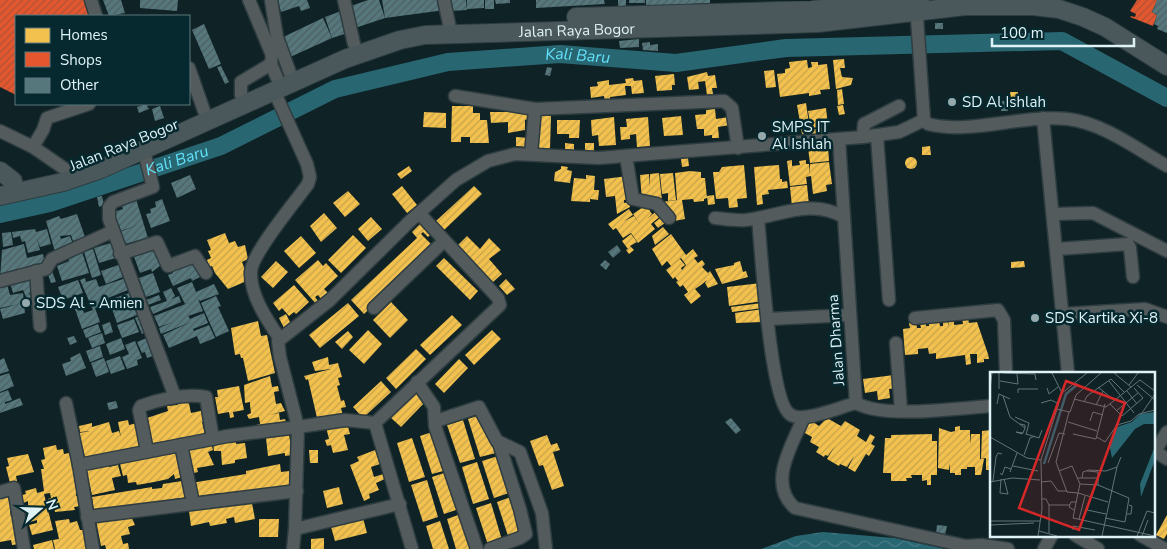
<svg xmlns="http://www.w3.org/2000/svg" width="1167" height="549" viewBox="0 0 1167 549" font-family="'Nunito Sans',sans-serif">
  <defs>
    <pattern id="water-waves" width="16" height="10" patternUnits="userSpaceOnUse" patternTransform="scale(1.25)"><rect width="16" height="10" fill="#286672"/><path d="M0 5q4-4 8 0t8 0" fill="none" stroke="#477c87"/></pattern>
    <pattern id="homes-hatch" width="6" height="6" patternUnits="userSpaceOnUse" patternTransform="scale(1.25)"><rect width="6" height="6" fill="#f2c14e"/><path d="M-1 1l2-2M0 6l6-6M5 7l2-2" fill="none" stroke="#c6a34d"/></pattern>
    <pattern id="shops-hatch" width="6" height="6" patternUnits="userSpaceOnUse" patternTransform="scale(1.25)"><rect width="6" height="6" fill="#e4572e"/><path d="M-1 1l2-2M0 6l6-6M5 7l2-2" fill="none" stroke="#ac5238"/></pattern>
    <pattern id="building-hatch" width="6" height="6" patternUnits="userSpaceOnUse" patternTransform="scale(1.25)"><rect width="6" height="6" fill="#56777c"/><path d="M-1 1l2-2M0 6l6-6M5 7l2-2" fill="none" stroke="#4c6063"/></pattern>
  </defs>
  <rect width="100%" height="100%" fill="#0f2225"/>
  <polygon fill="url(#water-waves)" points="823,532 894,538 946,549 761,549 796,536"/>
  <g fill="url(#homes-hatch)">
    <polygon points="844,59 845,68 840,68 842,77 853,78 851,85 836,89 833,60"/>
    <polygon points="807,60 808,68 812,67 811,62 818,62 818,65 827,64 830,89 820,90 821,94 809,96 809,93 780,97 777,74 785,73 785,69 790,68 789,62"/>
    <polygon points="774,70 776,87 766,88 764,71"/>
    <polygon points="707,72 708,76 715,75 717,88 712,88 713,94 707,95 705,81 698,82 699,89 689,90 687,77"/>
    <polygon points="674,74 675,85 672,85 672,90 657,91 655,76"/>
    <polygon points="633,78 634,81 642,80 644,93 632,94 631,86 625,86 626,95 610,97 610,101 605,101 604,96 591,98 590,87 598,86 597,82 609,80 609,85 626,83 625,79"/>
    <polygon points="842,89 844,104 838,105 837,90"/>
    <polygon points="1010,92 1018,92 1018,101 1011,101"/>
    <polygon points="806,103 810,130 825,127 826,134 812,136 811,132 802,134 797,105"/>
    <polygon points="843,105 845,114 839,115 837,106"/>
    <polygon points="452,106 473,106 473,113 480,113 480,120 487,120 489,143 470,143 470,137 461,137 461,142 451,142"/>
    <polygon points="826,108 828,126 811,128 808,111"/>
    <polygon points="715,109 716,119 729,117 730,125 718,127 719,138 712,138 712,135 704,136 704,129 697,129 695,115 706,114 706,110"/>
    <polygon points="424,112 446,113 446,128 423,127"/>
    <polygon points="490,112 529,112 529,119 525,120 525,130 508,133 508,122 491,123"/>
    <polygon points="538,115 551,116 550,149 537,149"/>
    <polygon points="681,116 683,135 664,136 662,118"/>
    <polygon points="614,117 616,145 599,146 598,135 592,136 591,120"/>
    <polygon points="648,117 650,146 637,147 636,134 630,135 630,139 621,140 620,127 627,127 626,119"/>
    <polygon points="557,120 580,120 579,138 569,138 569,134 557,134"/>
    <polygon points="516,137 530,138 529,147 516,146"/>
    <polygon points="565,143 574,144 574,151 565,151"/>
    <rect x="585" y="143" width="9" height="8"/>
    <polygon points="828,146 829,161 810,163 808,148"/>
    <polygon points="930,146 931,155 922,155 922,147"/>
    <circle cx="911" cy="163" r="6"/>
    <polygon points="688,158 689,166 682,167 681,159"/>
    <polygon points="792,160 792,166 800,165 799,161 806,160 806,164 809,164 810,174 810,164 829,162 832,184 826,185 827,191 813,194 811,176 806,177 807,184 790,186 787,161"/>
    <polygon points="744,165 747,198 737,199 738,207 729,208 728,198 716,199 713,172 719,172 722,167"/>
    <polygon points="779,165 780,179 782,179 782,182 787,181 788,188 768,190 769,194 762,195 763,204 757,205 754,167"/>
    <polygon points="409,166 412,171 401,179 397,174"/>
    <polygon points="561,166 568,167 567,170 572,171 570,183 554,181 555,172 561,169"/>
    <polygon points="690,171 701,172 701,178 705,178 707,198 704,199 704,201 694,202 693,199 682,200 685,219 674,221 662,202 677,200 675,173"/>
    <polygon points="659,173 662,201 642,201 640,175 649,174 650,187 650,174"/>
    <polygon points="673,173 676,200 668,201 668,193 662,194 660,174"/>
    <polygon points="586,175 595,176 594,190 599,190 598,200 590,199 590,202 571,201 574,178 586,179"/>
    <polygon points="628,176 630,200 624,200 624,203 629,202 630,207 617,214 615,196 606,197 604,179"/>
    <polygon points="807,185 809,205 792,207 790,187"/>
    <polygon points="402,186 417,205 407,213 392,194"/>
    <polygon points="474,186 482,194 444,230 436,221"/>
    <polygon points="348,191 360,204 345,217 333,203"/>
    <polygon points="714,195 715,204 708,205 707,196"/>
    <polygon points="646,205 652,214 647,219 659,209 663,214 651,224 655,229 638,243 631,233 623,238 616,228 613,230 608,224 629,209 633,215 624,221 634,216 641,226 633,214"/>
    <polygon points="324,213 337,228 321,242 310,226"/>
    <polygon points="665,214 669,220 658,228 654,223"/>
    <polygon points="371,217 382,229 368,241 358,229"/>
    <polygon points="420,224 430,235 428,237 423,232 421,234 434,247 364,314 351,300 417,238 412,232"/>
    <polygon points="663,227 669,234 655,245 652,236"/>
    <polygon points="225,233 229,243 235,241 238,247 245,245 248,259 242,262 249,280 228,289 215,273 212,266 209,267 207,260 211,258 208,251 211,250 207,240"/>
    <polygon points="631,234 637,242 630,246 634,250 629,254 626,250 628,249 622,241"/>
    <polygon points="671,234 686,255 693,249 698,256 694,258 698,263 702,260 705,264 702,267 708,273 710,271 718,284 708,288 705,283 707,280 701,285 695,289 701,296 691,304 684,295 688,292 683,285 680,287 676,282 678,281 675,277 673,279 666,270 680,259 685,265 681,268 682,270 686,265 681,258 671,266 667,261 662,266 652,249"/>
    <polygon points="353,235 366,248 341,273 328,260"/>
    <polygon points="301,236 316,253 299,268 284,251"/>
    <polygon points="467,236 480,249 489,238 501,250 489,259 502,274 493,282 479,268 478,269 458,245"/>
    <polygon points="444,258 478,291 470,300 436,266"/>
    <polygon points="318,260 323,266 326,263 338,276 324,289 328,293 321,299 318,295 315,297 319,302 317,305 295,280"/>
    <polygon points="276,261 288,272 273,288 261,277"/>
    <polygon points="740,261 743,272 746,271 748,277 722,284 715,269 734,265 734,263"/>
    <polygon points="1024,261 1025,267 1011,268 1011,262"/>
    <polygon points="506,279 515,289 507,295 499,286"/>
    <polygon points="761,283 763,301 729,306 727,287"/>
    <polygon points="294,285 309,302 296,314 294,312 289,316 282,308 279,311 273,303"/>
    <polygon points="391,302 408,320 390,338 373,320"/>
    <polygon points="348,303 359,316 320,348 309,335"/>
    <polygon points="762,303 763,308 732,312 731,307"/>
    <polygon points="763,309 762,322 736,323 735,313"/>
    <polygon points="286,314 291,324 284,328 279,318"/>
    <polygon points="452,315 462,325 430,355 420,345"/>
    <polygon points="962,318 968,318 969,323 977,322 988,354 989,359 984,359 984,362 977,363 977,354 970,354 971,364 966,365 965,355 936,359 936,353 929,354 928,348 918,349 918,354 905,355 903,329 910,328 909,323 916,322 917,328 921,328 920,324 926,323 926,326 929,326 929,321 939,320 940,326 943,326 943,320 946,319 949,326 948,321 954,320 954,325 963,324"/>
    <polygon points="258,321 261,336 267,335 275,373 248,381 243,358 241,358 240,354 235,355 231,328"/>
    <polygon points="368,330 382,344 364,364 349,350"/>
    <polygon points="492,330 501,339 474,365 465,355"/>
    <polygon points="348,331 353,337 342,349 335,342"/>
    <polygon points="416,349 426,359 396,389 386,378"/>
    <polygon points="328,357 329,365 338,363 342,377 338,378 340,385 337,386 341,401 344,400 346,407 341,408 343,416 318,422 308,379 306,380 304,376 331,369 315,371 312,362"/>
    <polygon points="459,359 468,368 444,393 435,384"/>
    <polygon points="894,375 896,388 889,389 890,398 878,400 877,391 865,393 863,379"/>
    <polygon points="270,376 272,387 278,386 279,391 274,392 276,404 281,403 285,411 269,415 279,413 280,420 285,419 287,425 253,432 252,426 260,424 259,417 249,419 247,415 251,413 250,405 250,402 245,403 244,385"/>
    <polygon points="381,381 391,392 363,418 353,407"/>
    <polygon points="239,386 244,410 233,412 234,417 230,418 229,412 218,414 215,397 218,397 217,390"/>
    <polygon points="417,390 427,400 401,427 390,417"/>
    <polygon points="188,399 191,413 205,410 207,421 202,422 205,435 146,444 141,420 168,411 167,406 178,405 177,401"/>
    <polygon points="483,414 496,453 480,457 468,419"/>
    <polygon points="827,418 841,426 845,421 860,430 857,436 866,442 870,434 875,437 871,444 875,446 869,456 866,454 855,472 848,468 854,456 847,467 840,464 839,466 827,459 835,446 828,456 825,455 824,457 816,452 819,447 810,442 812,437 803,432 810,420 819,426"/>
    <polygon points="128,420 129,425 137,423 146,449 100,458 100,455 86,461 79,433 90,431 80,432 79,426 92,423 92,427 109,422 112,433 119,431 121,437 118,422"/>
    <polygon points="463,420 475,459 460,463 447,425"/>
    <polygon points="347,423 350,434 344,435 348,450 333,453 331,445 327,446 325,440 329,439 326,427"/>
    <polygon points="960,426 960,430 970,430 970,445 971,434 980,434 980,459 984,459 981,475 975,475 975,467 967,467 967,469 961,469 961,475 955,475 955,473 950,473 950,463 949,470 938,468 939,428 951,432 955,431 955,427"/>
    <polygon points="991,430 991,467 990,470 986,470 986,458 981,459 982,431"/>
    <polygon points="435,431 447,470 432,474 420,436"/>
    <polygon points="289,434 292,455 285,456 285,453 268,456 266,438"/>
    <polygon points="932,434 932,441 937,441 937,475 931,475 931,485 927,485 927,480 922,481 922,475 911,475 912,478 906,478 907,481 891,481 891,473 883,473 885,438 891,438 891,435"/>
    <polygon points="547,435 551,445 557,443 560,450 553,452 564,486 552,490 543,465 539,466 530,441"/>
    <polygon points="412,438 425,477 409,482 397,443"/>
    <polygon points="236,440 236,444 245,443 247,458 235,460 235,463 222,465 221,451 214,451 213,443"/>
    <polygon points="211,443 213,450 208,452 214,465 197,468 198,472 190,474 184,449"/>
    <polygon points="56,445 57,450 63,449 64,454 69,453 76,479 76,496 78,496 81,506 74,507 75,510 55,512 53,502 48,503 48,499 51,498 50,493 44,494 53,530 32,535 29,525 37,523 37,520 30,522 28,514 23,515 21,506 28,505 28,501 23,503 22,495 26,494 25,491 36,488 37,493 44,491 41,469 44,469 41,460 45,459 43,448"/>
    <polygon points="309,450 318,450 318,463 310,463"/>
    <polygon points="375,450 380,464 371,467 374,477 383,474 385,479 376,483 379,490 369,494 370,498 364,501 350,465 359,461 357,457"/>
    <polygon points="166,453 167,455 177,453 182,477 175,479 174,474 168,479 154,482 150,463 154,482 137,485 136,482 128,483 127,475 123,476 120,464 124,462"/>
    <polygon points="28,454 34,472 16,476 17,481 10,483 6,467 9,466 7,458"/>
    <polygon points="498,456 509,493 494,498 482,461"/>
    <polygon points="477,462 489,499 473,504 462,467"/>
    <polygon points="109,464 109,467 118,465 121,476 112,478 115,490 92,495 86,469"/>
    <polygon points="280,464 281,472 289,471 291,487 219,496 219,493 193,497 191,483 246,474 246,471"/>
    <polygon points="447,472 459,509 444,514 432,477"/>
    <polygon points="188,480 190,497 173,499 173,503 164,505 163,501 159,501 160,505 94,511 92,497 152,487 152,489 162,488 163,484"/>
    <polygon points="427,480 438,517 423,522 411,485"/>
    <polygon points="339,487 343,504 327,508 323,491"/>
    <polygon points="8,497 10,505 14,505 15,510 10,511 11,517 14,516 20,544 12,545 11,540 0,542 0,499"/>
    <polygon points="511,497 523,534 509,539 497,502"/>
    <polygon points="251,498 255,519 235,523 234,517 226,519 227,523 210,526 209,522 191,526 189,511 199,510 198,507"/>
    <polygon points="491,503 502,540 488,545 476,508"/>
    <polygon points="130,514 135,525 128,527 130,534 121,536 123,544 128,543 129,549 106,549 105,545 101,546 96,520"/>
    <polygon points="461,514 472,549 456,549 447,519"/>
    <polygon points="1167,515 1167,534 1164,539 1156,535"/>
    <polygon points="363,518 367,533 335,541 331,527"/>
    <polygon points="69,519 70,523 77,521 80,530 83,530 88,549 55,549 53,540 59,539 55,521"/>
    <polygon points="259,519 279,519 278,537 259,537"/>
    <polygon points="440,521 449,549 433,549 426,526"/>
    <polygon points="324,538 324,549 311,549 311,539"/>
    <polygon points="52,540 54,549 34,549 33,545"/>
  </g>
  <g fill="url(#shops-hatch)">
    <polygon points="0,0 84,0 90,16 16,16 16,95 0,87"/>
    <polygon points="1137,0 1157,0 1152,12 1157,15 1153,26 1130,17 1131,16 1135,17 1136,14 1130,11"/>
  </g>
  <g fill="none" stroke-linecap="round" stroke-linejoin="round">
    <path stroke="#286672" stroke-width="18" id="s1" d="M0,214l50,-11 171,-57 114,-57 113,-27 112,-8 116,9 110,-15 276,-7 105,57"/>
  </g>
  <g fill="url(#building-hatch)">
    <polygon points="103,0 121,0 125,13 109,16"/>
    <polygon points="140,0 178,0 177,11 140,8"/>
    <polygon points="278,0 307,0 310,8 301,11 299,6 281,12"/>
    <polygon points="368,0 379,0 385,18 355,28 348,7"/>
    <polygon points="382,0 443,0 445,10 385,18"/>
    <polygon points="449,0 466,0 467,10 450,11"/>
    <polygon points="467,0 484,0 484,8 467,9"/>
    <rect x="485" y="0" width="9" height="9"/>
    <polygon points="495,0 510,0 510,3 496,4"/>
    <polygon points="536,0 604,0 605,4 536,8"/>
    <polygon points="618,0 626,0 626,6 618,7"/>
    <rect x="629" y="0" width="16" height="3"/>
    <polygon points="646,0 710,0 710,3 646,6"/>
    <polygon points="1157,0 1167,0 1167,33 1157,29 1158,26 1154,24 1157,15 1152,12"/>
    <polygon points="344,10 351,32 332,38 325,17"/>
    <polygon points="323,18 332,38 288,58 279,39"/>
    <rect x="935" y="23" width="8" height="6"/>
    <polygon points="204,24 221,64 209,69 192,30"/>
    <polygon points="639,39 639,47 620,48 619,41"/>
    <polygon points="650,42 650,45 658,44 658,51 643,50 642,43"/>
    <polygon points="221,66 229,82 225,84 217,67"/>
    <polygon points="547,67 552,68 550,76 545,75"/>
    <rect x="1001" y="101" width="7" height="10"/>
    <polygon points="146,104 149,109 139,113 137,107"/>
    <polygon points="160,106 164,118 155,121 152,109"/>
    <polygon points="190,175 196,189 177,198 171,183"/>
    <polygon points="102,196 104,205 99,207 97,197"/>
    <polygon points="136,199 148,238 124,244 120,232 140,224 121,231 119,225 115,227 110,213 123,209 121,204"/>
    <polygon points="162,199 170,221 151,228 146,214 151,213 150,209 156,207 155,202"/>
    <polygon points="77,214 85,237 73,241 71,235 60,236 61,239 70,236 74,247 66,250 63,245 66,252 56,255 46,221 59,216 61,219"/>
    <polygon points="35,229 36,232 47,229 51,244 40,247 37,238 40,250 28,253 25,241 22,242 20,236 13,238 12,232"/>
    <polygon points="11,232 13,245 3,247 2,233"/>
    <polygon points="114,242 119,257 99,263 94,248"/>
    <polygon points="24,244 27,258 43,254 46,268 0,279 2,250"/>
    <polygon points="617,245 621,251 613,258 608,252"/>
    <polygon points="154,247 161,265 152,272 151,269 140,273 133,254"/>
    <polygon points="93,249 101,275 92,278 84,252"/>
    <polygon points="82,252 89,273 62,281 57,266 69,261 68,256"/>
    <polygon points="195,260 200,277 192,281 191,278 173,286 168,275 173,273 172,270"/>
    <polygon points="605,260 610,264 606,270 600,265"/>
    <polygon points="124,263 128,275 106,284 101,271"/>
    <polygon points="52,271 56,282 51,283 47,272"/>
    <polygon points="153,273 160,292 146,297 139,278"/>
    <polygon points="33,277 36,291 29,293 31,297 27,299 23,290 13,293 10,283"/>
    <polygon points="129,277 133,288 108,298 109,300 135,291 142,313 117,323 110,303 95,308 100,322 82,329 75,309 82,307 84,313 93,310 80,280 85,278 86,282 96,279 99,287"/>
    <polygon points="78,280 83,293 63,300 58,287"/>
    <polygon points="192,282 196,292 214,284 219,294 200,301 198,299 203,311 188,316 185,310 190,319 204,313 208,323 193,329 194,331 209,325 215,338 200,344 197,336 169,348 163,335 191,322 161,334 159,328 173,322 159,327 154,316 191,302 185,304 177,288"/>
    <polygon points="7,284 10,295 23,293 25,313 3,319 0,309 19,304 0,308 0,286"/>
    <polygon points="171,288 175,296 171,299 179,296 181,302 153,314 150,307 167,301 163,292"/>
    <polygon points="159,295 161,300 148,305 146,300"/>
    <polygon points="216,296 221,306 218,307 229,331 216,337 201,303"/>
    <polygon points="143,314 150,330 142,334 135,318"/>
    <polygon points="134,319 139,332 122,338 117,325"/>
    <polygon points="110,322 113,332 105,335 102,325"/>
    <polygon points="98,324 101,332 86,338 83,330"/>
    <polygon points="102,333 105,343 92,348 88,338"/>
    <polygon points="74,336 77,342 70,345 67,338"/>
    <polygon points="151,336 158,354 147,358 145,352 142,353 137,342"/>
    <polygon points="121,338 125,349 110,355 106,344"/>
    <polygon points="135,341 142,358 137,360 138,365 127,369 122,357 129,354 125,345"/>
    <polygon points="100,346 103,357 90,362 86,351"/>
    <polygon points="80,353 86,368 66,376 62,364 71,361 70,358"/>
    <polygon points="120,356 125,369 111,374 106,361"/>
    <polygon points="4,358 9,371 0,374 0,360"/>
    <polygon points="104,358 109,372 96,377 91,363"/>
    <polygon points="9,373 14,386 0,392 0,376"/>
    <polygon points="8,390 12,400 5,402 5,404 20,398 23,405 0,413 0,393"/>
    <polygon points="116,401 118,408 109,410 107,403"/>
    <polygon points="731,418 741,430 736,434 725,422"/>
    <polygon points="937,525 947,526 945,535 936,534"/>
  </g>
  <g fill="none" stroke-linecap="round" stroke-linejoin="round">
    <g stroke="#2e3d41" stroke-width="15">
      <g id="minor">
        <polyline points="91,0 96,16"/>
        <polyline points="249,0 272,55 271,64 277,78"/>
        <polyline points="271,0 277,37 294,84"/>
        <polyline points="344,0 354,44"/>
        <polyline points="444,0 451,33"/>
        <path d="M916,3l8,117 4,4c42,11 95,-10 140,-5 35,4 69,30 99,47"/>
        <polyline points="189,68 204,111"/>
        <path d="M275,93l32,71 3,13 -2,7c-12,17 -57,70 -57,88 -1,23 16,48 29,67"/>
        <polyline points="241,95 241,82 271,64"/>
        <polyline points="455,96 535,109 724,101 732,108 738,148"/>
        <polyline points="1043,118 1068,373"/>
        <polyline points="0,131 33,147 65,169"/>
        <polyline points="877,136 889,300"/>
        <polyline points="863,137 864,124 899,106"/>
        <polyline points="839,139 856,403"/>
        <polyline points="33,147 43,130 47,118 89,104"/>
        <polyline points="144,151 153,187 113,202 109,207 109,219 175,397"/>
        <polyline points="531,154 535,109"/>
        <polyline points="626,156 633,199 657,204 669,218"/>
        <polyline points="1053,214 1093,213 1167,251"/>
        <path d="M715,218c10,1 21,3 31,2 34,-4 65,-22 98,-3"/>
        <path d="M758,218c3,30 12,186 33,197 13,8 49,-8 65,-12"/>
        <polyline points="1057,249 1128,244 1130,248 1133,277"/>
        <polyline points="120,254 157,242 168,266 195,256 206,273"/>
        <polyline points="36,271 40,326"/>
        <polyline points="0,281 46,269 52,259 113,231"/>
        <polyline points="374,308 444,241"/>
        <polyline points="1063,314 1145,309 1167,317"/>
        <polyline points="915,318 998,310 1004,320 1006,373"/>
        <polyline points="768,319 850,315"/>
        <polyline points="896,343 901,411"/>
        <polyline points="417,382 434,407 435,426 477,549"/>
        <polyline points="66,403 79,465"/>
        <path d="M856,403c28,16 101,5 135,3"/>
        <path d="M803,419c-11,26 -36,65 -8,89l171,38 3,3"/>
        <polyline points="436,421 479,407 497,441 520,452 542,513 546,549"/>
        <polyline points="181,445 193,503"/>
        <polyline points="1153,450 1167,459"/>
        <path d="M147,451l-8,-41 2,-4c20,-7 43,-13 65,-9l7,42"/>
        <polyline points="1155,451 1167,432"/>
        <polyline points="0,492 14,488 24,549"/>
        <polyline points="87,517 297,491"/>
        <polyline points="295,529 400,504"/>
        <polyline points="1075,535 1098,549"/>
        <polyline points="1140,535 1165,549"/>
        <polyline points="966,546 982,545 1008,549"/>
        <polyline points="93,549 79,465 227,436 298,427 280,357 278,341 330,300 409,222 456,180 488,161 515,154 599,158 863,137 899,132 924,120"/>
        <polyline points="293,549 295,529 298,427 345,420 375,423"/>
        <polyline points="412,549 375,423 500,305 498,298 419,213"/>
        <polyline points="490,549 520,538 526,534 520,509 499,443"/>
        <polyline points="1044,549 1052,535"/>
      </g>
    </g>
    <g stroke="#2e3d41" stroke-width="20">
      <g id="highway">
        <polyline points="576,17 812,10 920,0"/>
        <polyline points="0,171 13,181"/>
        <path id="s2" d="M0,196l63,-14 38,-13 244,-110 55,-19 25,-5 393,-12 147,-17h68l26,3 24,8 22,10 62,39"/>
      </g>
    </g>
    <use href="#minor" stroke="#545b5c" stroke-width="12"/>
    <use href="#highway" stroke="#4a585b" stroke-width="18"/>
  </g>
  <g fill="#96a9ad" stroke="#05292f" stroke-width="2">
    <circle cx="952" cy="102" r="5"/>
    <circle cx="762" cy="136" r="5"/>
    <circle cx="26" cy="303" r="5"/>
    <circle cx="1035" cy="318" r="5"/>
  </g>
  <g text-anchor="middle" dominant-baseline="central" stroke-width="5" stroke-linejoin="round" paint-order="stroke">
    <g font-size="15" fill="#dff2f6" stroke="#05292f">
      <text stroke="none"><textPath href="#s2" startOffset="608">Jalan Raya Bogor</textPath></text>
      <text transform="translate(124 145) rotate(-22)">Jalan Raya Bogor</text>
      <text transform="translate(836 340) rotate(-94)">Jalan Dharma</text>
    </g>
    <g font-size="15" fill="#dff2f6" stroke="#05292f" text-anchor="start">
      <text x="962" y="102">SD Al Ishlah</text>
      <text x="772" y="127">SMPS IT<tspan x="772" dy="17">Al Ishlah</tspan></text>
      <text x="36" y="303">SDS Al - Amien</text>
      <text x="1045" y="318">SDS Kartika Xi-8</text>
    </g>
    <g font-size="16" font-style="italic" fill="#62e1fa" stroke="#05292f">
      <text stroke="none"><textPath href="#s1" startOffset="605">Kali Baru</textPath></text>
      <text stroke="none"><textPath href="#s1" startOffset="185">Kali Baru</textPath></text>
    </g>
  </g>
  <g transform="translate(990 372)">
    <rect width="165" height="165" fill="#0f2225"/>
    <path d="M165,40v12h-11l-9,5 -23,29 -3,-15 8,-16 15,-5 8,-8zM165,74v14l-14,37 -1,-13z" fill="#286672"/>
    <path fill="none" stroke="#286672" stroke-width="2.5" d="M54,92l22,-70 12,-10"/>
    <path fill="none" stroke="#627579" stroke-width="1" d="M13,1l32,1 1,6M62,1l10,20M124,1l17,14M10,9l18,3 -1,-10M119,9l25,32M139,13l9,-12M147,13l18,15M108,15l16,13M57,16l2,6 9,-7M0,17l2,-16M9,17v-16M137,19l10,13M28,21v-4h20M13,24l7,21 15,11M84,27l32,8 34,-27 15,11M94,30l3,-6 24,-17 13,13M51,31l10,-3 6,3M7,32l2,-10 11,5M120,32l12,12 21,-18 -9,-10M106,33l7,-14M66,37l14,3 6,-17 25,-22M126,39l22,-18M79,40l-13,50 11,30 11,1 -5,25 82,18M152,41l13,-19M25,45l14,6 -3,12M100,49l3,-9 10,3M78,50l29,9M30,52l5,1v3l-2,5 -1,1 -6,-2 7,1M36,62l13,4 3,-8M83,62l23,5 9,-35M0,65l37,21 14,2M107,65l8,5 12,-17 14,-4 8,-7 16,-4M34,83l6,-17 5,-2M58,91l11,-30 6,1M23,94l25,5M69,99l13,-5 8,18 18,1 31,13 -4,24 -20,-4M97,99l11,1v13M20,100l7,-19M10,101l2,2 3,-8 6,2M87,106h22M92,106l1,-6 6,-2 17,1 11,-4 4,-10M11,107l-1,14 8,1 -4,-15M3,109l3,-24 2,-4 4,1M0,110l22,-4 28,2M51,110l10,-1 7,10h9M90,112l-2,9 30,9M101,126l-4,12 19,4M51,127h5l3,6v28M59,133h21M84,138l-5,-3 2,-5h5M137,142h4l1,-8 -3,-1M89,147l6,-23M0,149h50M0,153l44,-2M83,158v-4l22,4M49,159l18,5M48,164l4,-27 -1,-49 21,-67 25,-20M112,164l15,-69M147,164l10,-25 8,2M152,164l6,-16"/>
    <path fill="#d62828" fill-opacity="0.15" stroke="#d62828" stroke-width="2.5" d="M76,9l59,22 -46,127 -60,-22z"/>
    <rect width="165" height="165" fill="none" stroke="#dff2f6" stroke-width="2.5"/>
  </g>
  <rect x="15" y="15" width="175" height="90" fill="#05292f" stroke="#5c797f"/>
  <rect x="25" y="28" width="25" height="15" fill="#f2c14e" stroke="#5c797f"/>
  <text x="60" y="40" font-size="15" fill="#dff2f6">Homes</text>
  <rect x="25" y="52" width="25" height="15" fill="#e4572e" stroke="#5c797f"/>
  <text x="60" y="65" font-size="15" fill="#dff2f6">Shops</text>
  <rect x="25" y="78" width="25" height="15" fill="#56777c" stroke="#5c797f"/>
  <text x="60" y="90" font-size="15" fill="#dff2f6">Other</text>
  <g transform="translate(40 509) rotate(70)" stroke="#05292f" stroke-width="4" paint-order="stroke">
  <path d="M0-4L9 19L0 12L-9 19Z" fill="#dff2f6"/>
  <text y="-8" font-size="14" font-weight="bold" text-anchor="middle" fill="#dff2f6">N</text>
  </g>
  <path d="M992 38v8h142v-8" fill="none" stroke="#dff2f6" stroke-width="2.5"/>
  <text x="1000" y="38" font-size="15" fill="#dff2f6" stroke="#05292f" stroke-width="4" paint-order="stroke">100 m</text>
</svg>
